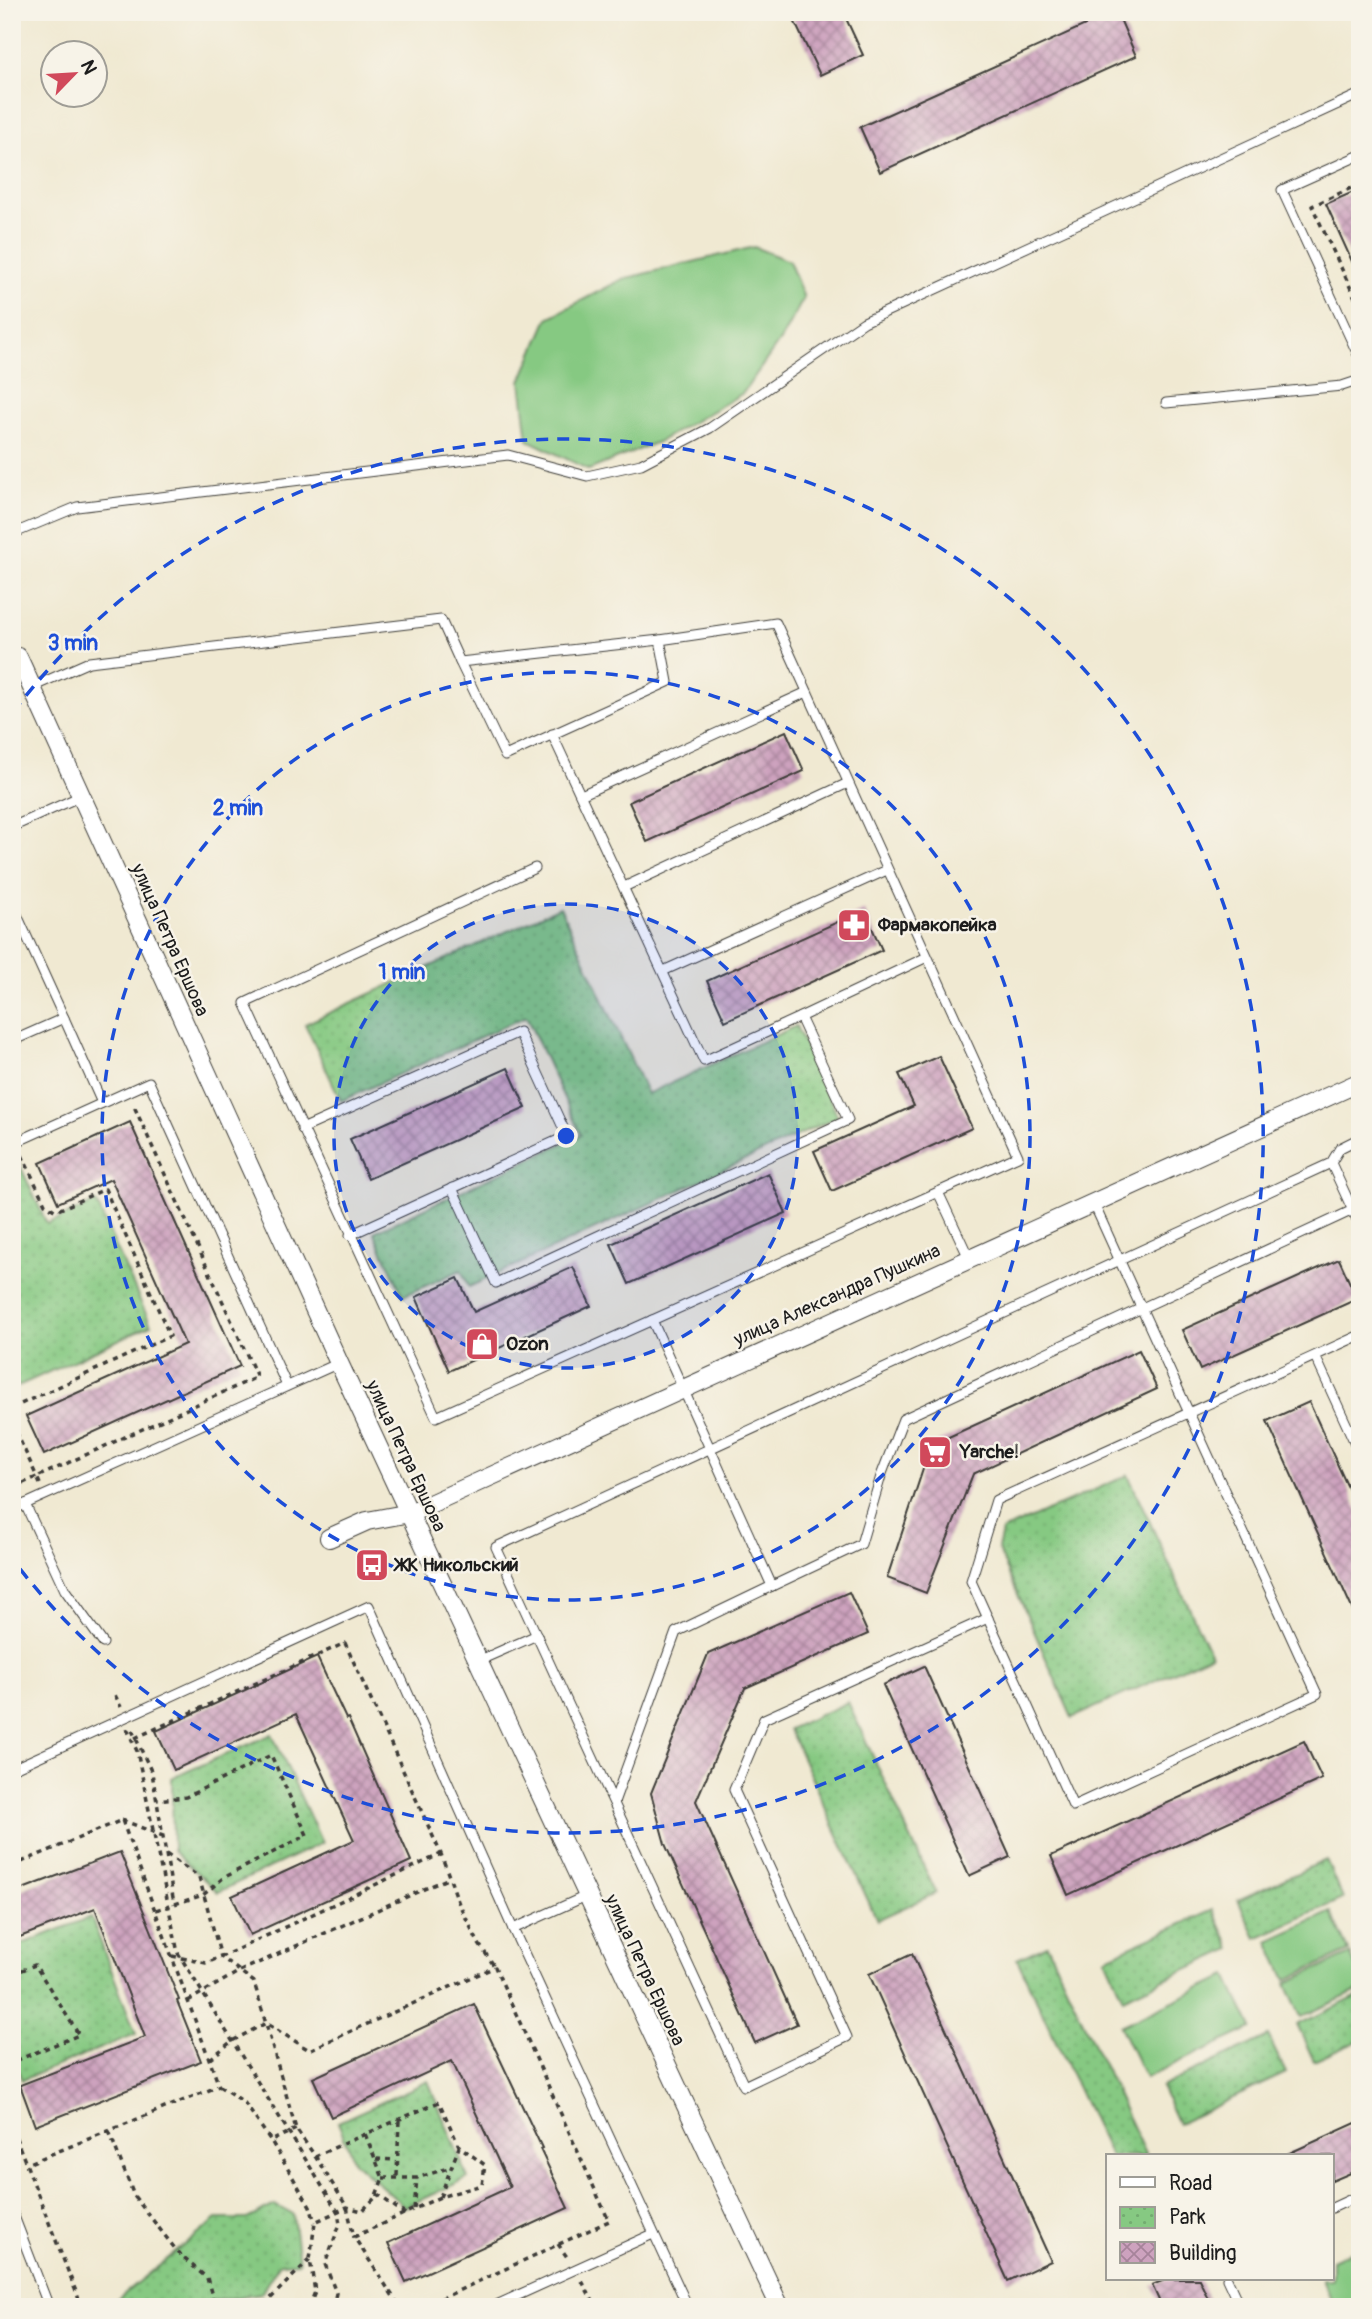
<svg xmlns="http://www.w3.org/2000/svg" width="1372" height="2319" viewBox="0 0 1372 2319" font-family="Pangolin,sans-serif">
  <defs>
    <pattern id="park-dots" width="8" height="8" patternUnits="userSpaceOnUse" patternTransform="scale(1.75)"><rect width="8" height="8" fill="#86c982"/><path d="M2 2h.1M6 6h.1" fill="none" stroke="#73ac70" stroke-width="1.8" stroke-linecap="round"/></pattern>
    <pattern id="building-cross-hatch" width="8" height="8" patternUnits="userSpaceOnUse" patternTransform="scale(1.75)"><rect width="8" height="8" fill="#cda2be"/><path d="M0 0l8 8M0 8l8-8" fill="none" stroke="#a6839a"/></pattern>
  </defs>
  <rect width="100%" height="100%" fill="#f7f3e8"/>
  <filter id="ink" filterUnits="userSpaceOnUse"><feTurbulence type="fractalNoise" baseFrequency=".0143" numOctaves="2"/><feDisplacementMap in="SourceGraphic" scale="14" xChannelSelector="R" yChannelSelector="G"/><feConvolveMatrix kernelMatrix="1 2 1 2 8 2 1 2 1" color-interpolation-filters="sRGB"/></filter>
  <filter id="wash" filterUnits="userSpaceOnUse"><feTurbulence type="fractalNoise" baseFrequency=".00686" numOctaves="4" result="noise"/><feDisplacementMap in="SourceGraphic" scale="28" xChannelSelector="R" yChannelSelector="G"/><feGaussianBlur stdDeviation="1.57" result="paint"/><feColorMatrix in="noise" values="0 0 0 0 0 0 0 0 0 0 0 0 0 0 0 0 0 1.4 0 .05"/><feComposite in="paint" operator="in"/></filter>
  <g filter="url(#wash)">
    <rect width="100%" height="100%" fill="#f0e9d2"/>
    <g fill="#86c982" stroke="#51724f" stroke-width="2">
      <polygon points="754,247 789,261 804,298 781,339 743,393 660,441 589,470 528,440 521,381 548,318 623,279"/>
      <polygon points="1331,1912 1349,1951 1286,1980 1268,1941"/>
      <polygon points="1350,1954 1360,1976 1360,1990 1301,2017 1286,1983"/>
      <polygon points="1227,1976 1252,2028 1145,2078 1120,2026"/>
      <polygon points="1360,2247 1360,2307 1335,2307 1322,2279 1332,2279 1332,2260"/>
    </g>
    <g fill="url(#park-dots)" stroke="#51724f" stroke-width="2">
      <polygon points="560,907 647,1094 796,1026 838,1117 469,1287 461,1270 403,1296 374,1232 581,1135 526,1016 341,1101 305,1024"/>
      <polygon points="12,1148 47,1224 96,1202 151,1325 12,1389"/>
      <polygon points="1128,1475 1211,1655 1072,1718 998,1549 1002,1531"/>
      <polygon points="848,1702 936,1893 877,1920 789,1729"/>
      <polygon points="272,1734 322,1843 218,1892 173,1851 172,1778"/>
      <polygon points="1326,1860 1343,1899 1256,1938 1238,1900"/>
      <polygon points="1213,1910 1231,1949 1123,1998 1105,1958"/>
      <polygon points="91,1917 136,2034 22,2080 12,2059 12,1948"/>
      <polygon points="1047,1945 1146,2156 1110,2156 1017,1959"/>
      <polygon points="1360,1995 1360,2040 1314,2061 1297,2025"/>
      <polygon points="1268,2036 1286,2073 1178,2124 1161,2087"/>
      <polygon points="428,2081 468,2178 405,2207 354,2162 338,2122"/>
      <polygon points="275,2205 293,2215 299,2262 280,2263 261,2293 201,2303 200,2307 108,2307 217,2219 247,2219"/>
    </g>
    <g id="blocks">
      <g fill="url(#building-cross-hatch)">
        <polygon points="790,12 843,12 863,55 820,75"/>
        <polygon points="1114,12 1117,12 1136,56 880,172 860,127"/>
        <polygon points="1360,189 1360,279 1326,204"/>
        <polygon points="786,731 804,771 647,842 629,802"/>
        <polygon points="864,910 882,950 725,1021 707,981"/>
        <polygon points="939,1056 972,1128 832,1191 814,1151 914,1106 899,1074"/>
        <polygon points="508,1068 526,1108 368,1179 350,1139"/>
        <polygon points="130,1122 240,1366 44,1455 26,1416 185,1344 111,1179 58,1203 40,1163"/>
        <polygon points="768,1173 786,1213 629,1284 611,1244"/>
        <polygon points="1339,1259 1357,1299 1200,1370 1182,1330"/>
        <polygon points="573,1267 591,1306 449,1371 416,1297 458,1278 474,1312"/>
        <polygon points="1139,1350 1157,1389 973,1474 926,1593 887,1578 931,1445"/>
        <polygon points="1309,1402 1360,1514 1360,1626 1267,1421"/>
        <polygon points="849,1592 868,1634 745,1688 696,1801 797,2024 755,2043 665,1844 651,1793 708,1654"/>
        <polygon points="317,1657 346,1719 348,1718 411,1861 250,1935 232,1896 354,1840 296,1714 174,1770 156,1731"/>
        <polygon points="924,1666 1010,1857 969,1876 883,1685"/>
        <polygon points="1304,1741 1322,1779 1068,1895 1051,1856"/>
        <polygon points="120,1852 179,2000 177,2001 201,2061 35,2126 20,2085 145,2037 95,1908 12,1940 12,1893"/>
        <polygon points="912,1954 1051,2261 1008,2281 869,1974"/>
        <polygon points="474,2004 542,2148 540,2149 568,2208 406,2282 388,2243 510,2187 501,2167 452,2061 331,2117 313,2078"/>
        <polygon points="1360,2121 1360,2169 1332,2181 1332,2156 1283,2156"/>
        <polygon points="1167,2279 1199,2279 1212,2307 1162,2307 1152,2285"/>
      </g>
    </g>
  </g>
  <g filter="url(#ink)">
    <use href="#blocks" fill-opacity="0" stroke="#3c3b37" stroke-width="2"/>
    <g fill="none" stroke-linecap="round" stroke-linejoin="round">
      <g stroke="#3c3b37" stroke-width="11">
        <g id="lane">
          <polyline points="1360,155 1282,190 1360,359"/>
          <polyline points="1166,403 1342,386 1360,380"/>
          <polyline points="12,534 77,507 508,455 587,476 641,464 710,428 864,322 1360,94"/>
          <polyline points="460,662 505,756 668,682 660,640"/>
          <polyline points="32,687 89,662 441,620 460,662 660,640 776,623 1018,1156 938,1192"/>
          <polyline points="581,795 807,692"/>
          <polyline points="12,827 81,796"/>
          <polyline points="535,868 245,1003 436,1417 938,1192 969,1258"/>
          <polyline points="624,887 848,783"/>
          <polyline points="12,904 64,1018 12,1041"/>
          <polyline points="663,971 887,870"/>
          <polyline points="800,1017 927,957"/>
          <polyline points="64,1018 102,1103"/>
          <polyline points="302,1129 519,1032 567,1136 350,1235"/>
          <polyline points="12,1140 14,1143 149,1082 287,1386"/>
          <polyline points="1331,1163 1360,1226"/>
          <polyline points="452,1188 496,1283 848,1120 800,1017 704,1061 552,734"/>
          <path d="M1093,1202c75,164 150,328 224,492l-244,112 -102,-225 25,-81c121,-55 243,-109 364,-165"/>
          <polyline points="1315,1356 1360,1454"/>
          <polyline points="25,1504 65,1590 103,1643"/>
          <polyline points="12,1510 339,1363"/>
          <polyline points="772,1586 861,1544 881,1476 903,1419 1353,1210"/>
          <polyline points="988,1618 764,1719 734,1790 847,2037 744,2086 496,1547 1331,1163 1340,1148 1360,1138"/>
          <polyline points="478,1661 537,1635"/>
          <polyline points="12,1769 369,1606 513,1929 688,2307"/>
          <polyline points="614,1802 676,1632 772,1586 652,1320"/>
          <polyline points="513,1929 586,1896"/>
          <polyline points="1332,2208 1360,2195"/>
          <polyline points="12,2211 49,2307"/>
          <polyline points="1227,2279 1240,2307"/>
          <polyline points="492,2307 653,2234"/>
        </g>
      </g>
      <g stroke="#3c3b37" stroke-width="20">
        <g id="street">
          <polyline points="18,657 339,1363 780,2307"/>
          <polyline points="329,1538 367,1521 410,1513 1360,1082"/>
        </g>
      </g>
      <g stroke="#3c3b37" stroke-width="3.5" stroke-dasharray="5 5" stroke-linecap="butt">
        <polyline points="1360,184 1312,206 1360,308"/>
        <polyline points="12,1408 170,1336 105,1189 56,1211 45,1204 21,1153"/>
        <polyline points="12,1423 37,1477 12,1488"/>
        <polyline points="40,1484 37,1477 257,1377 133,1104"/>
        <polyline points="115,1695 121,1707"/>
        <polyline points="127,1729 137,1751 178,1953 338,2212 340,2224 325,2264 336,2293 333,2307"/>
        <polyline points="132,1730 152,1773 166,1854 199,1877 221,1957 254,1982 296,2129 315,2156 439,2102 459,2146 485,2165 482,2185 440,2197 354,2237 400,2307"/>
        <polyline points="135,1738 345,1643 441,1854 459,1904 479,1944 495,1967"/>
        <polyline points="122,1820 163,1836"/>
        <polyline points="166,1854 174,1904"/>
        <polyline points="12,1866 122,1820 219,2086 27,2164"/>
        <polyline points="156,1910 203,1895 223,1878 307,1835 271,1755 186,1797 157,1800"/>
        <polyline points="172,1956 206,1963 221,1957 441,1854"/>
        <polyline points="12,1974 35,1965 79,2035 12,2062"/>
        <polyline points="188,2001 240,1971 449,1878"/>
        <polyline points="210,2059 232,2041 266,2023 309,2050 495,1967 609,2221 423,2307"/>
        <polyline points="219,2086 244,2102 271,2141"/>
        <polyline points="12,2128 82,2307"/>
        <polyline points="296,2129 271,2141 310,2206 315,2222"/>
        <polyline points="109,2131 134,2196 180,2255 207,2278 215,2307"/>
        <polyline points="315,2156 347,2207 354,2237"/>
        <polyline points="376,2159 396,2160"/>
        <polyline points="397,2176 399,2119"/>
        <polyline points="383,2178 417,2178 452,2167"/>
        <polyline points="377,2194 405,2214"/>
        <polyline points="440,2197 459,2147"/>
        <polyline points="414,2209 417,2178"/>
        <polyline points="558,2244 569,2260"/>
        <polyline points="582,2281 596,2307"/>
        <polyline points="253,2307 269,2300 310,2259"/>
        <polyline points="309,2307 315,2292 310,2259 315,2222 347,2207 362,2211 375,2198 383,2178 365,2134"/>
      </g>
      <use href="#lane" stroke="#fff" stroke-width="9"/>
      <use href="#street" stroke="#fff" stroke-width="18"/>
    </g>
  </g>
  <circle cx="566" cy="1136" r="232" fill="#1d4ed8" fill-opacity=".12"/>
  <g fill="none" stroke="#1d4ed8" stroke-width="3.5" stroke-dasharray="12 9">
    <circle cx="566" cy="1136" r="232"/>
    <circle cx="566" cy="1136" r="464"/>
    <path d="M13 712A697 697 0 1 1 13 1560"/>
  </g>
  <defs>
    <g id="pharmacy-square" transform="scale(1.75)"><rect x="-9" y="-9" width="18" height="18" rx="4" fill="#d1495b" stroke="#f7f3e8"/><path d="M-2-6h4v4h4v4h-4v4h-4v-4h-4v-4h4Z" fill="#fff"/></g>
    <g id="shop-square" transform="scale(1.75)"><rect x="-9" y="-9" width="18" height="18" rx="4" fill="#d1495b" stroke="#f7f3e8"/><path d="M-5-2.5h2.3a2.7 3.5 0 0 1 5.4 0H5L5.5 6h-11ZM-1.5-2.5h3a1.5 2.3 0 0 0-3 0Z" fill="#fff"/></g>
    <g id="supermarket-square" transform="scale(1.75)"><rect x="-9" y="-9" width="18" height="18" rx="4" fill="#d1495b" stroke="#f7f3e8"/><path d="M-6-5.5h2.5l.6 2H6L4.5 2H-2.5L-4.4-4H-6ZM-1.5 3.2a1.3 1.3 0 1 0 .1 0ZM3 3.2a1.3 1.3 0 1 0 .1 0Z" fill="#fff"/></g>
    <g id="bus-square" transform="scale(1.75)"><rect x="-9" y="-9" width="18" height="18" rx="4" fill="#d1495b" stroke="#f7f3e8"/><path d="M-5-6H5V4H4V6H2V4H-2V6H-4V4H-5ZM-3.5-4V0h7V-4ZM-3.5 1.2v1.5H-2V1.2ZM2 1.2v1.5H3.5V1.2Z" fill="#fff"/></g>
  </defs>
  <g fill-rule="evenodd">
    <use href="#pharmacy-square" x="854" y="925"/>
    <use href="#shop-square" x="482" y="1344"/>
    <use href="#supermarket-square" x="935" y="1452"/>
    <use href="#bus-square" x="372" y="1565"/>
  </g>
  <g text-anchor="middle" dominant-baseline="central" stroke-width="5" stroke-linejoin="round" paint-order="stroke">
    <g font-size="19" font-weight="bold" fill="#1c1c1c" stroke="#f7f3e8" text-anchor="start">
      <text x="878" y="925">Фармакопейка</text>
      <text x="506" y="1344">Ozon</text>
      <text x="960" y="1452">Yarche!</text>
      <text x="396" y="1565">ЖК Никольский</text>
    </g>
    <g font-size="19" fill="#1c1c1c" stroke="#f7f3e8">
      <text transform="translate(170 940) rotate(66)">улица Петра Ершова</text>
      <text transform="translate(837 1295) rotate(-24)">улица Александра Пушкина</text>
      <text transform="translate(406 1456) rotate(65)">улица Петра Ершова</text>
      <text transform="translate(645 1970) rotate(65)">улица Петра Ершова</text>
    </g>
  </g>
  <circle cx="566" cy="1136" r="10" fill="#1d4ed8" stroke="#f7f3e8" stroke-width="3.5"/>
  <g font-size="21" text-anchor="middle" font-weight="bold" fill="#1d4ed8" stroke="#f7f3e8" stroke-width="5" stroke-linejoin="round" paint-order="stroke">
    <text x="73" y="650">3 min</text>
    <text x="238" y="815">2 min</text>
    <text x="402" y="979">1 min</text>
  </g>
  <rect width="1372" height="2319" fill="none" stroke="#f7f3e8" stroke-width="42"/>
  <rect x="1106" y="2154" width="228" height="126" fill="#f7f3e8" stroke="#9f9d96" stroke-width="2"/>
  <rect x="1120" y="2177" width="35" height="10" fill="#ffffff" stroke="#9f9d96" stroke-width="2"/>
  <text x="1169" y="2190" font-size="21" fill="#1c1c1c">Road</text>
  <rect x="1120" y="2207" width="35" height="21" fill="url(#park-dots)" stroke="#9f9d96" stroke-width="2"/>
  <text x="1169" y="2224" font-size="21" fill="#1c1c1c">Park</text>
  <rect x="1120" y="2242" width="35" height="21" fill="url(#building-cross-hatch)" stroke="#9f9d96" stroke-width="2"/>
  <text x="1169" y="2260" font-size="21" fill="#1c1c1c">Building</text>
  <g transform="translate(74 74) rotate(65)"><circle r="33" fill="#f7f3e8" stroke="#9f9d96" stroke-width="2"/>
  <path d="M0-5L12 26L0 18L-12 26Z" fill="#d1495b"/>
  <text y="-10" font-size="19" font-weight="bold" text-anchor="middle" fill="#1c1c1c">N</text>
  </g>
</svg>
